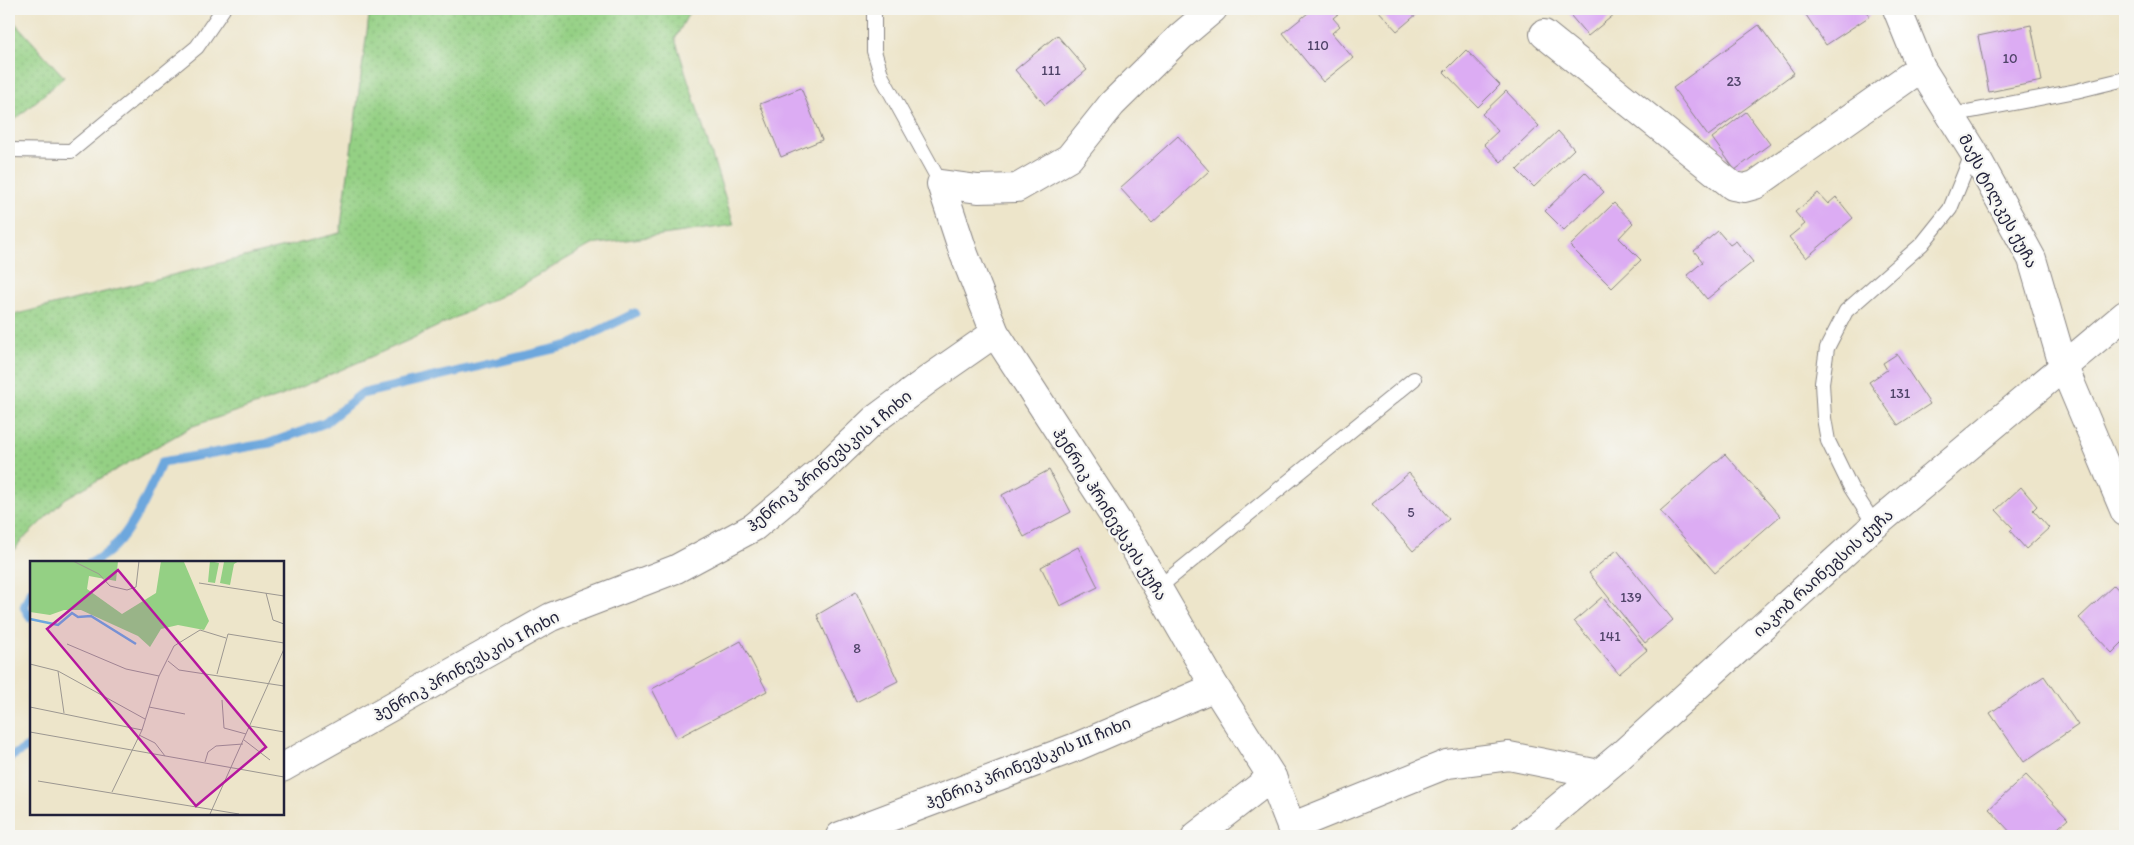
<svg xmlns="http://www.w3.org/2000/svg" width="2134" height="845" viewBox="0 0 2134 845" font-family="Itim,'Noto Sans Georgian',sans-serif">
  <defs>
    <pattern id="grass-dots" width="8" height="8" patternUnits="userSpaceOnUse" patternTransform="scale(1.25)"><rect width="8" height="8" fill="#94d084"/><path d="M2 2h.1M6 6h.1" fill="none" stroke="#7fb273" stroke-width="1.8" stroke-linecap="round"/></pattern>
  </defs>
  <rect width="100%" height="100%" fill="#f6f6f2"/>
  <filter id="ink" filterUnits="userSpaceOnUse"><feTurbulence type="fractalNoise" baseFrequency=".02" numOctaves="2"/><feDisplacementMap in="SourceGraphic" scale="10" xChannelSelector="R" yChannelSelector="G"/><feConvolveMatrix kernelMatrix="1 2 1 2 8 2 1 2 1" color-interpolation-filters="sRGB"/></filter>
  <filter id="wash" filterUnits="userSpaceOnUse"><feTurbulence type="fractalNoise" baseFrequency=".0096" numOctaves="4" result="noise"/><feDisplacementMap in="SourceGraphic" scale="20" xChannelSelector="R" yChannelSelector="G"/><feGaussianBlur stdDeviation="1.12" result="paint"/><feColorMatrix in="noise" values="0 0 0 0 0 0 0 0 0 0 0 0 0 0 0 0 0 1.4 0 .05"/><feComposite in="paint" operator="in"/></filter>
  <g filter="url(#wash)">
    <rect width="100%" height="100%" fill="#ede5ca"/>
    <g fill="url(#grass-dots)" stroke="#5b7960">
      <polygon points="370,9 691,9 675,39 734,225 591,245 503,295 407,341 281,396 193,426 66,498 21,541 9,558 9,316 340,233"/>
      <polygon points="9,16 64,77 9,125"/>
    </g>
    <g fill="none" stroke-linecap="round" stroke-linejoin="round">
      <g stroke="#6da7dd" stroke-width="9">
        <path d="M90,562c36,-11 57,-68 72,-100l108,-19 55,-20 36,-29 209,-49 65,-32"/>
        <polyline points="31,591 24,607 31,618"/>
        <polyline points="9,758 31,745"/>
      </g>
    </g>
    <g id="blocks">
      <g fill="#dcacf3">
        <polygon points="1313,9 1344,9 1333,18 1340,26 1332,33 1353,58 1323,82 1283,33"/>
        <polygon points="1377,9 1413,9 1417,14 1397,31"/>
        <polygon points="1565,9 1621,9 1588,36"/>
        <polygon points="1802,9 1865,9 1870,16 1826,45"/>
        <polygon points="1759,25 1794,73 1708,136 1673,88"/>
        <polygon points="2031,25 2042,81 1989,92 1978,36"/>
        <polygon points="1057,35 1087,70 1045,105 1015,70"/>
        <polygon points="1466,50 1500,85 1478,107 1444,72"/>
        <polygon points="801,88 822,140 781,157 760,104"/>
        <polygon points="1506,91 1539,126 1501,162 1484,144 1498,131 1482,114"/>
        <polygon points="1746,112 1770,144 1735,170 1712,138"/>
        <polygon points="1558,131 1574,149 1534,187 1517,170"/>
        <polygon points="1178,136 1209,171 1152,223 1120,188"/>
        <polygon points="1585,172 1604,192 1564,230 1545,211"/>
        <polygon points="1818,193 1828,204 1836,197 1853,218 1806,258 1789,237 1805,224 1795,212"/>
        <polygon points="1614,203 1633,223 1619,238 1641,260 1612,288 1570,246"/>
        <polygon points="1718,231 1730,245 1736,241 1753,262 1707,299 1687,275 1703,262 1694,251"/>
        <polygon points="1897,354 1930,404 1898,425 1869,382 1887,370 1883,363"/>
        <polygon points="1725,454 1780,516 1715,573 1660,511"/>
        <polygon points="1049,470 1071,512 1024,537 1002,495"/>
        <polygon points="1409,473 1449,519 1413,551 1372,504"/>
        <polygon points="2021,487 2037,506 2033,510 2049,528 2026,549 2010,531 2013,528 1996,510"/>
        <polygon points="1078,547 1098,587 1060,606 1041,567"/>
        <polygon points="1617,550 1673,620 1645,643 1589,573"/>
        <polygon points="2114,585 2125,597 2125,640 2112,653 2079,618"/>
        <polygon points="856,592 898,681 856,702 817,615"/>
        <polygon points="1602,597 1647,650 1619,674 1574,621"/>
        <polygon points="741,641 767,691 677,738 652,689"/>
        <polygon points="2044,676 2078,725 2024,762 1990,713"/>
        <polygon points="2026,775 2068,819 2049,836 2014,836 1989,809"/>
      </g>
    </g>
  </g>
  <g filter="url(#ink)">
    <use href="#blocks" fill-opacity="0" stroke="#888482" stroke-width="1"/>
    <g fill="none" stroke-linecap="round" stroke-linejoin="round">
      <g stroke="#888482" stroke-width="16">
        <g id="service">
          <polyline points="874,9 874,51 882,77 941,184"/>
          <polyline points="1951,115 2076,91 2125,79"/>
          <polyline points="9,150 71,151 197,47 223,9"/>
          <polyline points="1875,525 1851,488 1828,441 1824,418 1822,383 1827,348 1846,311 1922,244 1950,209 1973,152"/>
          <polyline points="1158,588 1414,379"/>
        </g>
      </g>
      <g stroke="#888482" stroke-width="30">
        <g id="minor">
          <polyline points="1213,9 1181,36 1112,104 1069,158 1017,188 978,189 941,184 964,254 995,333 1134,547 1215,687 1272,777 1295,836"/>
          <polyline points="1897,9 1921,68 1973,151 2032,259 2063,365 2125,512"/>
          <polyline points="1544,34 1733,186 1744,188 1755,185 1921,68"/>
          <polyline points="282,768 551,617 676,569 754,527 821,471 874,420 929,379 995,333"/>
          <polyline points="1291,827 1447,764 1509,756 1599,774"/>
          <polyline points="840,836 1076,747 1215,687"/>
          <polyline points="1196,836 1272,777"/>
          <polyline points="1525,836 1619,757 1875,525 2125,315"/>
        </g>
      </g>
      <use href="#service" stroke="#fff" stroke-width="14"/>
      <use href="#minor" stroke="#fff" stroke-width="28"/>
    </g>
  </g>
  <g text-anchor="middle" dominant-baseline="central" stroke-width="4.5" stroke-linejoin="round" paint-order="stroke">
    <g font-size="14" fill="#504469">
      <text x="1318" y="45">110</text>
      <text x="2010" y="58">10</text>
      <text x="1051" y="70">111</text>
      <text x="1734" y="81">23</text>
      <text x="1900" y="393">131</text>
      <text x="1411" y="512">5</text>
      <text x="1631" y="597">139</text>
      <text x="1610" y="636">141</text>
      <text x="857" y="648">8</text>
    </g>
    <g font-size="16" fill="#22223b" stroke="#f6f6f2">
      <text transform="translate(1998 201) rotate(62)">მაქს ტილკეს ქუჩა</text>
      <text transform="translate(829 461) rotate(-40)">ჰენრიკ პრინევსკის I ჩიხი</text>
      <text transform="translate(1110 514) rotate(58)">ჰენრიკ ჰრინევსკის ქუჩა</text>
      <text transform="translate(1823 573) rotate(-42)">იაკობ რაინეგსის ქუჩა</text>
      <text transform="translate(466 666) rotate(-29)">ჰენრიკ პრინევსკის I ჩიხი</text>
      <text transform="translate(1028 763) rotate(-22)">ჰენრიკ პრინევსკის III ჩიხი</text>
    </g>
  </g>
  <g transform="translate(30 561)">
    <rect width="254" height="254" fill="#ede5ca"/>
    <path d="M0,0h88l-2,20 -27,-5 -2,13 35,25 34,-21 5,-32 23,1 25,59 -5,9 -26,-5 -17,4 -11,18 -12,-11 -57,-26h-17l-14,5 -20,-3zM180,0l9,2 -4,20 -7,-1zM202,0h7l-5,3 -4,21 -10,-2 4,-21z" fill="#94d084"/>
    <path fill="none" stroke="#6da7dd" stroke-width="2.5" d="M0,58l28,6 14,-12 6,4 13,-1 45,28"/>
    <path fill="none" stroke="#9c9791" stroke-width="1" d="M43,0l26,13 11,12 17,4 9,-3 3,-26M169,22l85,13M236,32l7,27 11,4M37,83l59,25 33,7M138,100l11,9 105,16M0,103l28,7 87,48M28,110l6,42M187,113l11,-40 56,9M192,139l2,28 22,6M0,146l112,23M119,146l36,7M220,165l34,6M0,171l254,45M109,174l16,8 10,13M214,179l26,20M175,201l3,-10 8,-6 27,-2M8,220l201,33M82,231l30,-62 17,-54 15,-30 26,-16 26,8M180,253l74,-165"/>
    <path fill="#b5179e" fill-opacity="0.15" stroke="#b5179e" stroke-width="2.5" d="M88,9l148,177 -70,59 -149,-177z"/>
    <rect width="254" height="254" fill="none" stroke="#22223b" stroke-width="2.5"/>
  </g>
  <rect width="2134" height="845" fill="none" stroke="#f6f6f2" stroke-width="30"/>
</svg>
